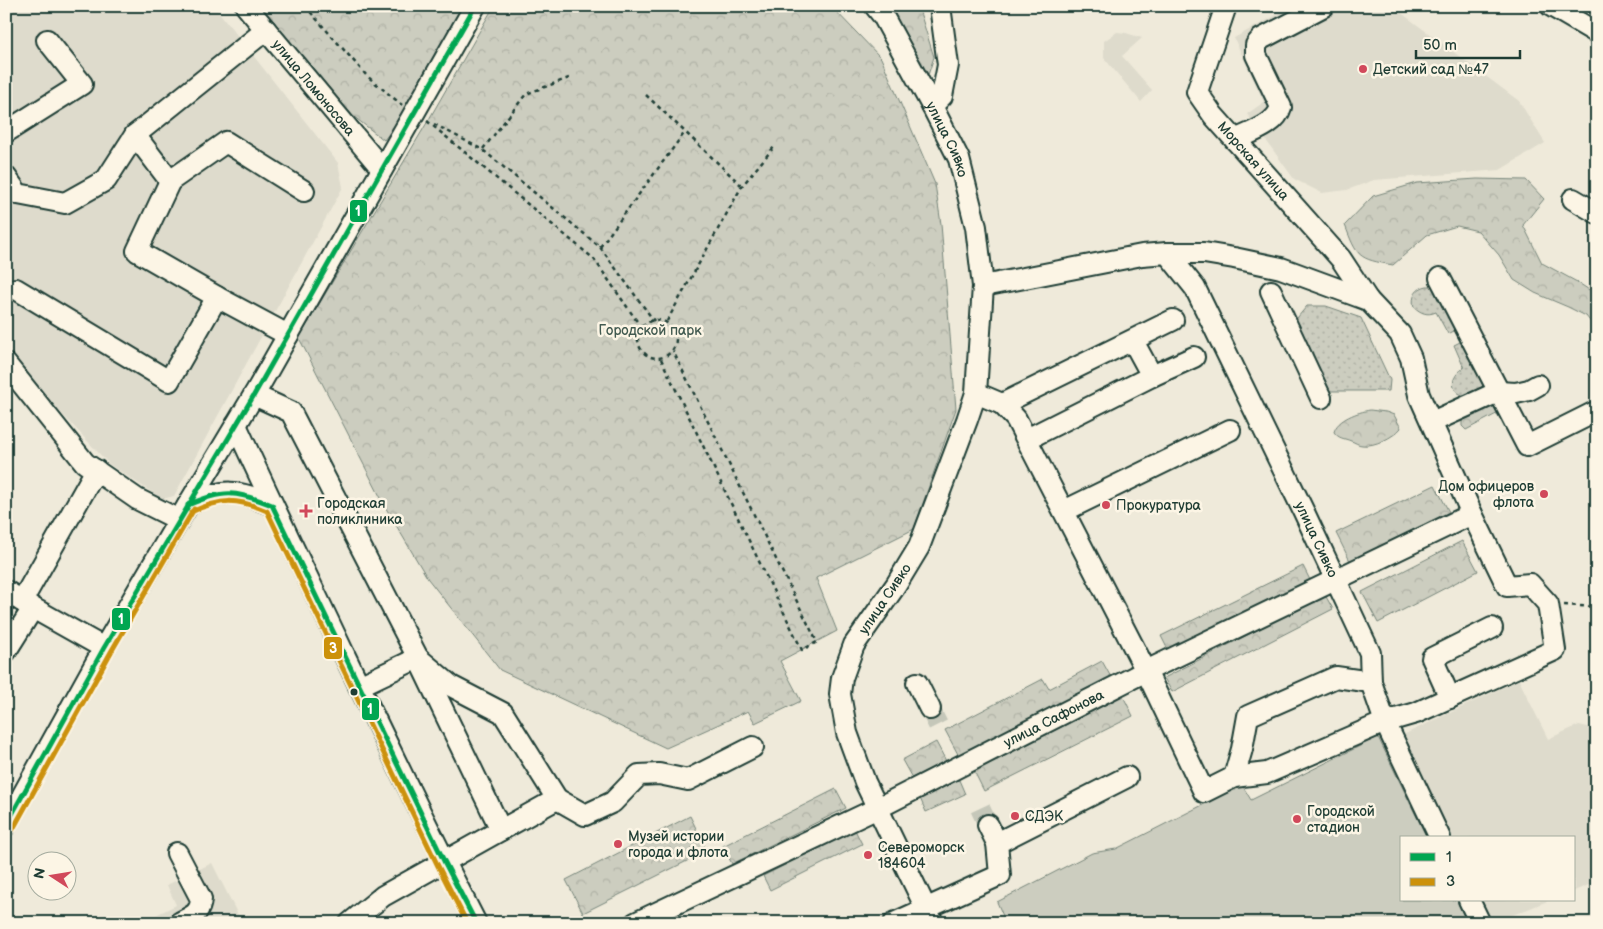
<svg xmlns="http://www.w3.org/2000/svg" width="1603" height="929" viewBox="0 0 1603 929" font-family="'Balsamiq Sans',sans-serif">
  <defs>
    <pattern id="grass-dots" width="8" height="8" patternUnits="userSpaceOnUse" patternTransform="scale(1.25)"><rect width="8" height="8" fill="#cccdbf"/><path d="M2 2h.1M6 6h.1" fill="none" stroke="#afb1a5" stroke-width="1.8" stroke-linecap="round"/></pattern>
    <pattern id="forest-crowns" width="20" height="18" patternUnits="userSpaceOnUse" patternTransform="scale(1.25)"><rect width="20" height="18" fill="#cccdbf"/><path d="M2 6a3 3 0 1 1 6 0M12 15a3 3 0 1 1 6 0" fill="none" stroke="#afb1a5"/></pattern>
  </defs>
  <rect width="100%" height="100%" fill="#efeada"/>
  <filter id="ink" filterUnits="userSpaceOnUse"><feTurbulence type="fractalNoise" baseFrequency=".02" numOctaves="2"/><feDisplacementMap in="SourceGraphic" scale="10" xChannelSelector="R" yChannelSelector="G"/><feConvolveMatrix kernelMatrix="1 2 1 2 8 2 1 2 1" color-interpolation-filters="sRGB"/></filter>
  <g filter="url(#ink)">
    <g fill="#dedbcc">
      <polygon points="6,6 214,6 338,163 343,187 174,496 162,499 109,464 6,354"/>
      <polygon points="1293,6 1392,6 1519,101 1545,143 1500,170 1374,180 1347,190 1322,193 1294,179 1247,114 1264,102 1234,38"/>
      <polygon points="1117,32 1126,33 1142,38 1122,56 1152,90 1141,102 1104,58 1104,41"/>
      <polygon points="1519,680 1548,739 1579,725 1597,729 1596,882 1574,891 1574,838 1452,838 1403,735"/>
      <polygon points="212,863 242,923 140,923 176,905 167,885"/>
      <polygon points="1482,900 1550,900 1493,923"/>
    </g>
    <g fill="url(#grass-dots)" stroke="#76857a">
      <path d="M1427,286h6l6,4 19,39 -10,5 -12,-22c-9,4 -15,1 -22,-5 -3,-10 2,-19 13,-21z"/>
      <polygon points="1307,306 1326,306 1361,318 1390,380 1389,391 1331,391 1319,386 1292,324"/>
      <path d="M1464,340c4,9 18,31 19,40 3,21 -35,21 -29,-1 2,-5 5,-8 10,-11l-10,-23z"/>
    </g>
    <g fill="url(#forest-crowns)" stroke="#76857a">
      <polygon points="261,6 466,6 407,110 384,140 353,116"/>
      <polygon points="494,6 831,6 881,58 935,184 941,224 956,409 914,529 816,578 837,631 780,661 801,701 755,723 748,711 666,748 500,670 428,579 387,510 299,338 428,121"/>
      <polygon points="887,6 918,6 934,57 926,81"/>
      <path d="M1477,179l49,1 18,19 -21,26 19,38 35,19 20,13v35l-11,-14 -18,-9 -33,-14 -21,-13 -15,-25 -21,-24 -21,-5 -30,9 -34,30c-35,-6 -36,-8 -48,-40l28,-29 44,-13z"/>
      <polygon points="1494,404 1504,410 1466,430 1462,426 1462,421 1468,410"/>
      <path d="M1370,410l16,2 8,3 7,13c-7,9 -27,19 -39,17 -4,0 -7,-3 -11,-4 -7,-3 -12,-2 -17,-9 3,-13 24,-20 36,-22z"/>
      <polygon points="1435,485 1449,512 1350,561 1336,533"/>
      <polygon points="1462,541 1478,571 1378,623 1362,592"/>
      <polygon points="1303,566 1311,582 1169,652 1161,636"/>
      <polygon points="1325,595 1333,609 1172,692 1164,678"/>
      <polygon points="1102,661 1112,679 960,758 945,730 1043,679 1049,689"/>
      <polygon points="1123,696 1133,716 984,791 974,771"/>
      <polygon points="936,742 946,761 912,778 902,760"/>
      <polygon points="959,780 965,794 926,812 920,798"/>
      <polygon points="836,789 846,808 732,864 723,846"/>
      <polygon points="690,816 707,851 583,913 566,880"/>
      <polygon points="855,830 862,844 770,890 763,876"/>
    </g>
    <polygon fill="#cccdbf" stroke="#76857a" points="1378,737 1427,838 1402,838 1402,900 1457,900 1467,923 1006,923 997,902 1092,853 1116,849 1242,785 1251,800"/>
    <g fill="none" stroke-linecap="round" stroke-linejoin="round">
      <g stroke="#c5c7b9" stroke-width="20" stroke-dasharray="20 10" stroke-linecap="butt">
        <polyline points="930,709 938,725"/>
        <polyline points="980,808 988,825"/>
      </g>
      <g stroke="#1f3d34" stroke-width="24">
        <g id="minor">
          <path id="s1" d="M246,6l136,163"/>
          <path id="s2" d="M875,6l8,10 49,90 27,53 17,68 7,59 -7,107 -9,27 -48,127 -23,38 -42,60 -12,33 -2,16 7,39 18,49 68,141"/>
          <path id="s3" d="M1226,6l-29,86 16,23 128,144 27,41"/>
          <polyline points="1551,6 1597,33"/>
          <polyline points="932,106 942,96 948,65 940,6"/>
          <polyline points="6,132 82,84 47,40"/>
          <polyline points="135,135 170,181 226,142 304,191"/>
          <path d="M1235,140c16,-8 41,-15 46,-33l-25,-52v-10l5,-6 63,-33"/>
          <polyline points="6,177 18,194 65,203 106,180 135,135 266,30"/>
          <polyline points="170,181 137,251 217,297 288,335"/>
          <polyline points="1573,199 1597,213"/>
          <polyline points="1440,278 1527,446 1593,413"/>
          <path id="s4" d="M983,286l159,-31 25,-2 28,35 108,222 67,143 1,29 14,40 55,116"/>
          <polyline points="16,289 169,381 217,297"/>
          <polyline points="1271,291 1321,398"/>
          <polyline points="6,364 85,463 137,499 179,520"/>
          <polyline points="1152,376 1194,357"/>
          <polyline points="976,393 1002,404 1016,419 1146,671 1204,792 1234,777 1267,773 1385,722 1416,713 1555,650 1548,604 1530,584 1507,586 1472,514 1419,395 1411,358 1400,334 1368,300 1281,268 1234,258 1204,253 1167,253"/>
          <polyline points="254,395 291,412 418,658 501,830 383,896 350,923"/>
          <polyline points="1002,404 1173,320"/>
          <polyline points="1432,422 1498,392 1516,393 1529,390 1538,385"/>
          <path d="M236,425c35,77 72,153 108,229 43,90 86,180 132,269"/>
          <polyline points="1027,439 1152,376 1133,341"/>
          <path d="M188,505c37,-18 48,-15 84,0"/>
          <polyline points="1064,511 1230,430"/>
          <polyline points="6,591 33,608"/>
          <polyline points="22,601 96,470"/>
          <polyline points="6,651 33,608 104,648"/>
          <polyline points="917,683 930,709"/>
          <polyline points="359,686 418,658 451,686 503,713 557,799"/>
          <polyline points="1450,698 1432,658 1492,628"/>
          <polyline points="1234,777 1242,749 1248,716 1336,677 1371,682"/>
          <polyline points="6,825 104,648 179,520 254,395 475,6"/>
          <polyline points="988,825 997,843"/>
          <polyline points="501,830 557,799 585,815 613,802 639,775 659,774 688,780 753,747"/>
          <path d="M177,853l24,46c-1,16 -10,17 -22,24"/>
          <polyline points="1469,900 1480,923"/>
          <path id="s5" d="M635,923l243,-115 268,-137 326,-157"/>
          <polyline points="894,923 1000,875 997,843 1127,777"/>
        </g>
      </g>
      <g stroke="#1f3d34" stroke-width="2.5" stroke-dasharray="4 4" stroke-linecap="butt">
        <polyline points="305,6 367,76 402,105"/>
        <polyline points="646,95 741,185"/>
        <polyline points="427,121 594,259 641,327"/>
        <polyline points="434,124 483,150 600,247 654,321"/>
        <polyline points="483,149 526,94 569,78"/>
        <polyline points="600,247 685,132"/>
        <circle cx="657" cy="339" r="19"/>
        <polyline points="667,321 742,186 774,147"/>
        <polyline points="661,359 802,650 817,642 673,351"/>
        <polyline points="1564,605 1597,607"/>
      </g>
      <use href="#minor" stroke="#fcf5e5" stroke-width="20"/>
      <g stroke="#fcf5e5" stroke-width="9">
        <g id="bus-1">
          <path d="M188,505c36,-16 48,-14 84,0l172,356 32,62"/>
          <polyline points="6,825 104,648 254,395 475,6"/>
        </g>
      </g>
      <g stroke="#fcf5e5" stroke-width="9">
        <g id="bus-2">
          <path d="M191,512c31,-14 45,-14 76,-1l170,353 30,59"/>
          <polyline points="13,829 111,652 194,509"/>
        </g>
      </g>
      <use href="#bus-1" stroke="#00a651" stroke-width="5"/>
      <use href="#bus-2" stroke="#cc910a" stroke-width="5"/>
    </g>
  </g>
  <g fill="#d1495b" stroke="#fcf5e5" stroke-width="2">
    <circle cx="1363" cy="69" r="5"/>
    <circle cx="1544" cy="494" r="5"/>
    <circle cx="1106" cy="505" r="5"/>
    <path d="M303.5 503.5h5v5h5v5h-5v5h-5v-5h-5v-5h5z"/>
    <circle cx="1015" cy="816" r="5"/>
    <circle cx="1297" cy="819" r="5"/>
    <circle cx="618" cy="844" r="5"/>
    <circle cx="868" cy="855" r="5"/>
  </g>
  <circle fill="#1f3d34" stroke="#fcf5e5" stroke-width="2" cx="354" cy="692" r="4.5"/>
  <g text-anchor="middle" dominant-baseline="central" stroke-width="5" stroke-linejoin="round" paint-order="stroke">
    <g font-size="14" fill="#1f3d34" stroke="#fcf5e5" text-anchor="start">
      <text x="1373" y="69">Детский сад №47</text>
      <text x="1534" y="486" text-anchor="end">Дом офицеров<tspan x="1534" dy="16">флота</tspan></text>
      <text x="317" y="503">Городская<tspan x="317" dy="16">поликлиника</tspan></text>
      <text x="1116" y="505">Прокуратура</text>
      <text x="1307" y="811">Городской<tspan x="1307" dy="16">стадион</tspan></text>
      <text x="1025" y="816">СДЭК</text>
      <text x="628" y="836">Музей истории<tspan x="628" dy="16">города и флота</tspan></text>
      <text x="878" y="847">Североморск<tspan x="878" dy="16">184604</tspan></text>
    </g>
    <g font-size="14" fill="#1f3d34" stroke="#fcf5e5">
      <text stroke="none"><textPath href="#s1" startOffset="106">улица Ломоносова</textPath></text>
      <text stroke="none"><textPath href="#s2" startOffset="152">улица Сивко</textPath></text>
      <text stroke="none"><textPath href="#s3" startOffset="180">Морская улица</textPath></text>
      <text stroke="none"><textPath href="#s4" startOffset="511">улица Сивко</textPath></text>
      <text transform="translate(885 599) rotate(-56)">улица Сивко</text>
      <text stroke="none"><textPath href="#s5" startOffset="466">улица Сафонова</textPath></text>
    </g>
    <g font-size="14" fill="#425a50" stroke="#fcf5e5">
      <text x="650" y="330">Городской парк</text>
    </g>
  </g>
  <g stroke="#fcf5e5" stroke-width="2">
    <rect x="349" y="199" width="19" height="24" rx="5" fill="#00a651"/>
    <rect x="111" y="607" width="20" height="24" rx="5" fill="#00a651"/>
    <rect x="323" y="636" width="20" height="24" rx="5" fill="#cc910a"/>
    <rect x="361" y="697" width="19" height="24" rx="5" fill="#00a651"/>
  </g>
  <g font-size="14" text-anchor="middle" font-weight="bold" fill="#fff">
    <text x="358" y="216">1</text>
    <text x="121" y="624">1</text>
    <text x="333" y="653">3</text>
    <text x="370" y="714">1</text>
  </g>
  <rect width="1603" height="929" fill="none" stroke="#fcf5e5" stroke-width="25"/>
  <rect x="12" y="12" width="1578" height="904" fill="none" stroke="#1f3d34" stroke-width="2" filter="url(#ink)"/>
  <rect x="1400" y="836" width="175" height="65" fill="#fcf5e5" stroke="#a4ab9e"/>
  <rect x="1410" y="853" width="25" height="8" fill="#00a651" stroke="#a4ab9e"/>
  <text x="1446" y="862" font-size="15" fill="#1f3d34">1</text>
  <rect x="1410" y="878" width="25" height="8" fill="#cc910a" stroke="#a4ab9e"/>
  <text x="1446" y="886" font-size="15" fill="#1f3d34">3</text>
  <g transform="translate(52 876) rotate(282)"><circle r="24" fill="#fcf5e5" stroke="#a4ab9e"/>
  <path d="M0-4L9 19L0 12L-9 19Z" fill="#d1495b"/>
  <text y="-8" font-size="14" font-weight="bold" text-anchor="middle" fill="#1f3d34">N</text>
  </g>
  <path d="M1416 50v8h104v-8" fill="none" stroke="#1f3d34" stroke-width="2.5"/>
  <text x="1423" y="50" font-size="15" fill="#1f3d34" stroke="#fcf5e5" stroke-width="4" paint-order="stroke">50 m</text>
</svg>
